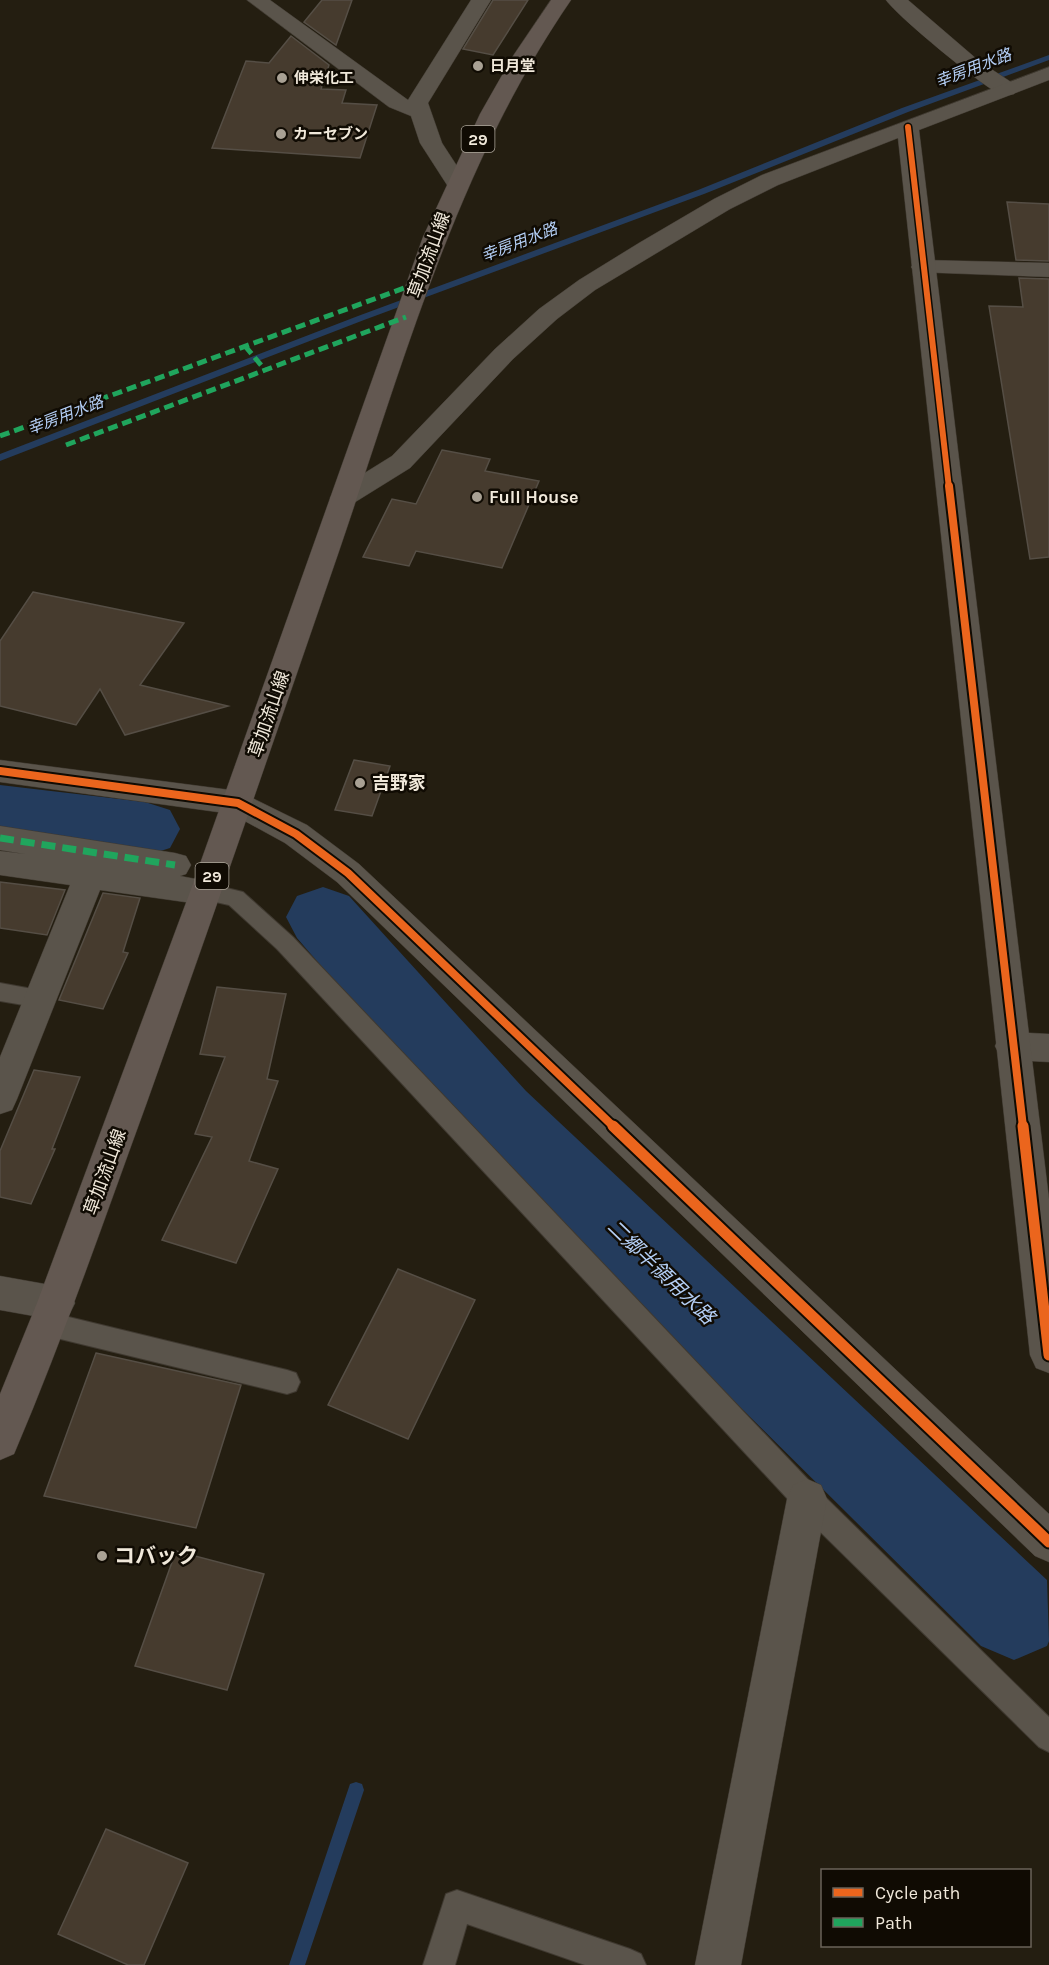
<svg xmlns="http://www.w3.org/2000/svg" width="1049" height="1965" viewBox="0 0 1049 1965" font-family="Karla,'Noto Sans JP',sans-serif">
  <rect width="100%" height="100%" fill="#241e11"/>
  <g fill="none" stroke-linecap="round" stroke-linejoin="round">
    <g fill="#243c5d" fill-rule="evenodd">
      <polygon points="1049,55 1049,60 908,112 704,194 364,320 0,461 0,454 358,316 698,190 902,108"/>
      <polygon points="356,1782 362,1784 364,1790 305,1965 289,1965 348,1790 350,1784"/>
    </g>
    <g fill="#243c5d" fill-rule="evenodd">
      <polygon points="0,785 145,802 170,810 180,829 170,848 145,856 0,839"/>
      <polygon points="323,887 349,896 526,1091 1047,1580 1049,1641 1047,1646 1014,1660 981,1646 470,1139 297,938 286,917 297,896"/>
    </g>
  </g>
  <g fill="#463b2e" stroke="#554e45" stroke-width="1.5">
    <polygon points="322,0 352,0 336,45 304,22"/>
    <polygon points="493,0 528,0 493,55 463,49"/>
    <polygon points="291,36 329,65 321,89 346,90 342,103 377,105 360,158 212,148 246,61 269,63"/>
    <polygon points="1007,202 1049,204 1049,261 1016,260"/>
    <polygon points="1019,278 1049,279 1049,557 1030,559 989,306 1023,307"/>
    <polygon points="442,450 490,459 485,471 539,481 502,568 416,551 409,566 363,557 392,499 416,504"/>
    <polygon points="33,592 184,623 140,685 228,706 125,735 100,689 76,725 0,706 0,641"/>
    <polygon points="354,760 390,766 372,816 335,810"/>
    <polygon points="0,882 65,890 47,935 0,928"/>
    <polygon points="103,893 140,898 123,952 128,953 103,1009 59,1000"/>
    <polygon points="217,987 286,994 267,1079 278,1081 249,1161 278,1169 236,1263 162,1240 212,1137 195,1134 225,1057 200,1054"/>
    <polygon points="34,1070 80,1077 52,1149 55,1149 31,1204 0,1197 0,1151"/>
    <polygon points="398,1269 475,1300 408,1439 328,1405"/>
    <polygon points="96,1353 241,1385 196,1528 44,1496"/>
    <polygon points="176,1551 264,1574 227,1690 135,1666"/>
    <polygon points="106,1829 188,1863 144,1965 128,1965 58,1934"/>
  </g>
  <g fill="none" stroke-linecap="round" stroke-linejoin="round">
    <g stroke="#3f3930" stroke-width="2">
      <g id="lane">
        <polygon points="206,883 243,892 293,937 817,1489 1049,1717 1049,1752 1039,1747 797,1509 277,949 229,905 198,898 195,892 198,886"/>
        <polygon points="0,983 49,992 52,999 49,1006 41,1008 0,1001"/>
        <polygon points="48,1312 287,1370 296,1373 300,1382 296,1391 287,1394 48,1336 39,1332 35,1324 39,1316"/>
        <polygon points="457,1890 630,1949 641,1954 646,1965 585,1965 467,1924 455,1965 423,1965 446,1894"/>
      </g>
    </g>
    <g stroke="#3f3930" stroke-width="1">
      <g id="street">
        <polygon points="247,0 270,0 408,100 471,0 491,0 428,103 442,143 468,183 465,188 457,190 449,188 420,143 411,116 389,107"/>
        <path d="M886,0h22l71,61 35,23 3,5 -3,5c-5,1 -9,2 -14,0 -17,-7 -103,-78 -114,-94z"/>
        <polygon points="923,260 1049,263 1049,277 915,272 911,267 915,262"/>
        <polygon points="0,826 175,853 186,856 191,865 186,874 180,876 217,883 222,892 217,901 206,905 100,890 17,1099 12,1110 0,1114 0,1057 70,885 0,875 0,851 25,854 0,850"/>
        <polygon points="1012,1032 1049,1034 1049,1062 1012,1060 1000,1056 995,1046 1000,1036"/>
        <polygon points="0,1276 56,1286 69,1291 75,1303 69,1315 56,1320 0,1310"/>
        <polygon points="807,1479 821,1485 827,1499 741,1965 695,1965 787,1499 793,1485"/>
      </g>
    </g>
    <g stroke="#3f3930" stroke-width="1">
      <g id="secondary">
        <polygon points="1049,67 1049,80 919,130 1049,1199 1049,1373 1036,1368 1030,1355 898,138 778,185 730,209 595,290 557,319 513,359 410,468 352,504 343,507 334,504 330,498 334,492 392,456 495,349 539,309 579,280 639,243 714,199 762,175"/>
        <polygon points="0,760 238,791 307,825 359,864 1049,1514 1049,1562 1035,1556 337,882 285,843 232,814 0,782"/>
      </g>
    </g>
    <g stroke="#3f3930" stroke-width="1">
      <path id="primary" d="M551,0h20c-115,167 -168,364 -233,554 -63,183 -126,366 -191,548 -43,118 -84,237 -133,352l-14,6v-66l37,-91 153,-411 233,-655 57,-123 33,-58z"/>
    </g>
    <use href="#lane" fill="#5a544b" fill-rule="evenodd"/>
    <use href="#street" fill="#5a544b" fill-rule="evenodd"/>
    <use href="#secondary" fill="#5a544b" fill-rule="evenodd"/>
    <use href="#primary" fill="#635851" fill-rule="evenodd"/>
    <g stroke="#20a55d" stroke-width="5" stroke-dasharray="10 5" stroke-linecap="butt">
      <polyline points="245,346 266,371"/>
      <polyline points="0,436 418,283"/>
      <polyline points="66,445 406,317"/>
    </g>
    <polyline stroke="#20a55d" stroke-width="7" stroke-dasharray="14 7" stroke-linecap="butt" points="0,838 175,865"/>
    <g stroke="#100b03" stroke-width="9">
      <polyline id="cycleway-far2" points="908,127 949,488"/>
    </g>
    <g stroke="#100b03" stroke-width="12">
      <g id="cycleway-far1">
        <polyline points="949,486 1023,1127"/>
        <polyline points="0,771 238,803 296,834 348,873 614,1127"/>
      </g>
    </g>
    <g stroke="#100b03" stroke-width="15">
      <g id="cycleway">
        <polyline points="613,1126 1049,1542"/>
        <polyline points="1023,1126 1049,1355"/>
      </g>
    </g>
    <use href="#cycleway-far2" stroke="#eb651d" stroke-width="6"/>
    <use href="#cycleway-far1" stroke="#eb651d" stroke-width="8"/>
    <use href="#cycleway" stroke="#eb651d" stroke-width="11"/>
  </g>
  <g fill="#a9a194" stroke="#100b03" stroke-width="2">
    <circle cx="478" cy="66" r="6"/>
    <circle cx="282" cy="78" r="6"/>
    <circle cx="281" cy="134" r="6"/>
    <circle cx="477" cy="497" r="6"/>
    <circle cx="360" cy="783" r="6"/>
    <circle cx="102" cy="1556" r="6"/>
  </g>
  <g text-anchor="middle" dominant-baseline="central" stroke-width="5" stroke-linejoin="round" paint-order="stroke">
    <g font-size="15" font-weight="bold" fill="#f0e8da" stroke="#100b03" text-anchor="start">
      <text x="490" y="66">日月堂</text>
      <text x="294" y="78">伸栄化工</text>
      <text x="293" y="134">カーセブン</text>
    </g>
    <g font-size="16" font-style="italic" fill="#b3cef5" stroke="#100b03">
      <text transform="translate(973 68) rotate(-21)">幸房用水路</text>
      <text transform="translate(519 242) rotate(-21)">幸房用水路</text>
      <text transform="translate(65 415) rotate(-21)">幸房用水路</text>
    </g>
    <g fill="#100b03" stroke="#ada69a" stroke-width="1.5">
      <rect x="461.5" y="126" width="33" height="26" rx="4.5"/>
      <rect x="195.5" y="863" width="33" height="26" rx="4.5"/>
    </g>
    <g font-size="16" font-weight="bold" fill="#f0e8da">
      <text x="478" y="139">29</text>
      <text x="212" y="876">29</text>
    </g>
    <g font-size="18" fill="#f0e8da" stroke="#100b03">
      <text transform="translate(429 255) rotate(-70)">草加流山線</text>
      <text transform="translate(269 714) rotate(-71)">草加流山線</text>
      <text transform="translate(105 1172) rotate(-70)">草加流山線</text>
    </g>
    <g font-size="18" font-weight="bold" fill="#f0e8da" stroke="#100b03" text-anchor="start">
      <text x="489" y="497">Full House</text>
      <text x="372" y="783">吉野家</text>
    </g>
    <g font-size="20" font-style="italic" fill="#b3cef5" stroke="#100b03">
      <text transform="translate(661 1272) rotate(44)">二郷半領用水路</text>
    </g>
    <g font-size="21" font-weight="bold" fill="#f0e8da" stroke="#100b03" text-anchor="start">
      <text x="114" y="1556">コバック</text>
    </g>
  </g>
  <rect x="821" y="1869" width="210" height="78" fill="#100b03" stroke="#6a6359" stroke-width="1.5"/>
  <rect x="833" y="1888" width="30" height="9" fill="#eb651d" stroke="#6a6359" stroke-width="1.5"/>
  <text x="875" y="1899" font-size="18" fill="#f0e8da">Cycle path</text>
  <rect x="833" y="1918" width="30" height="9" fill="#20a55d" stroke="#6a6359" stroke-width="1.5"/>
  <text x="875" y="1929" font-size="18" fill="#f0e8da">Path</text>
</svg>
